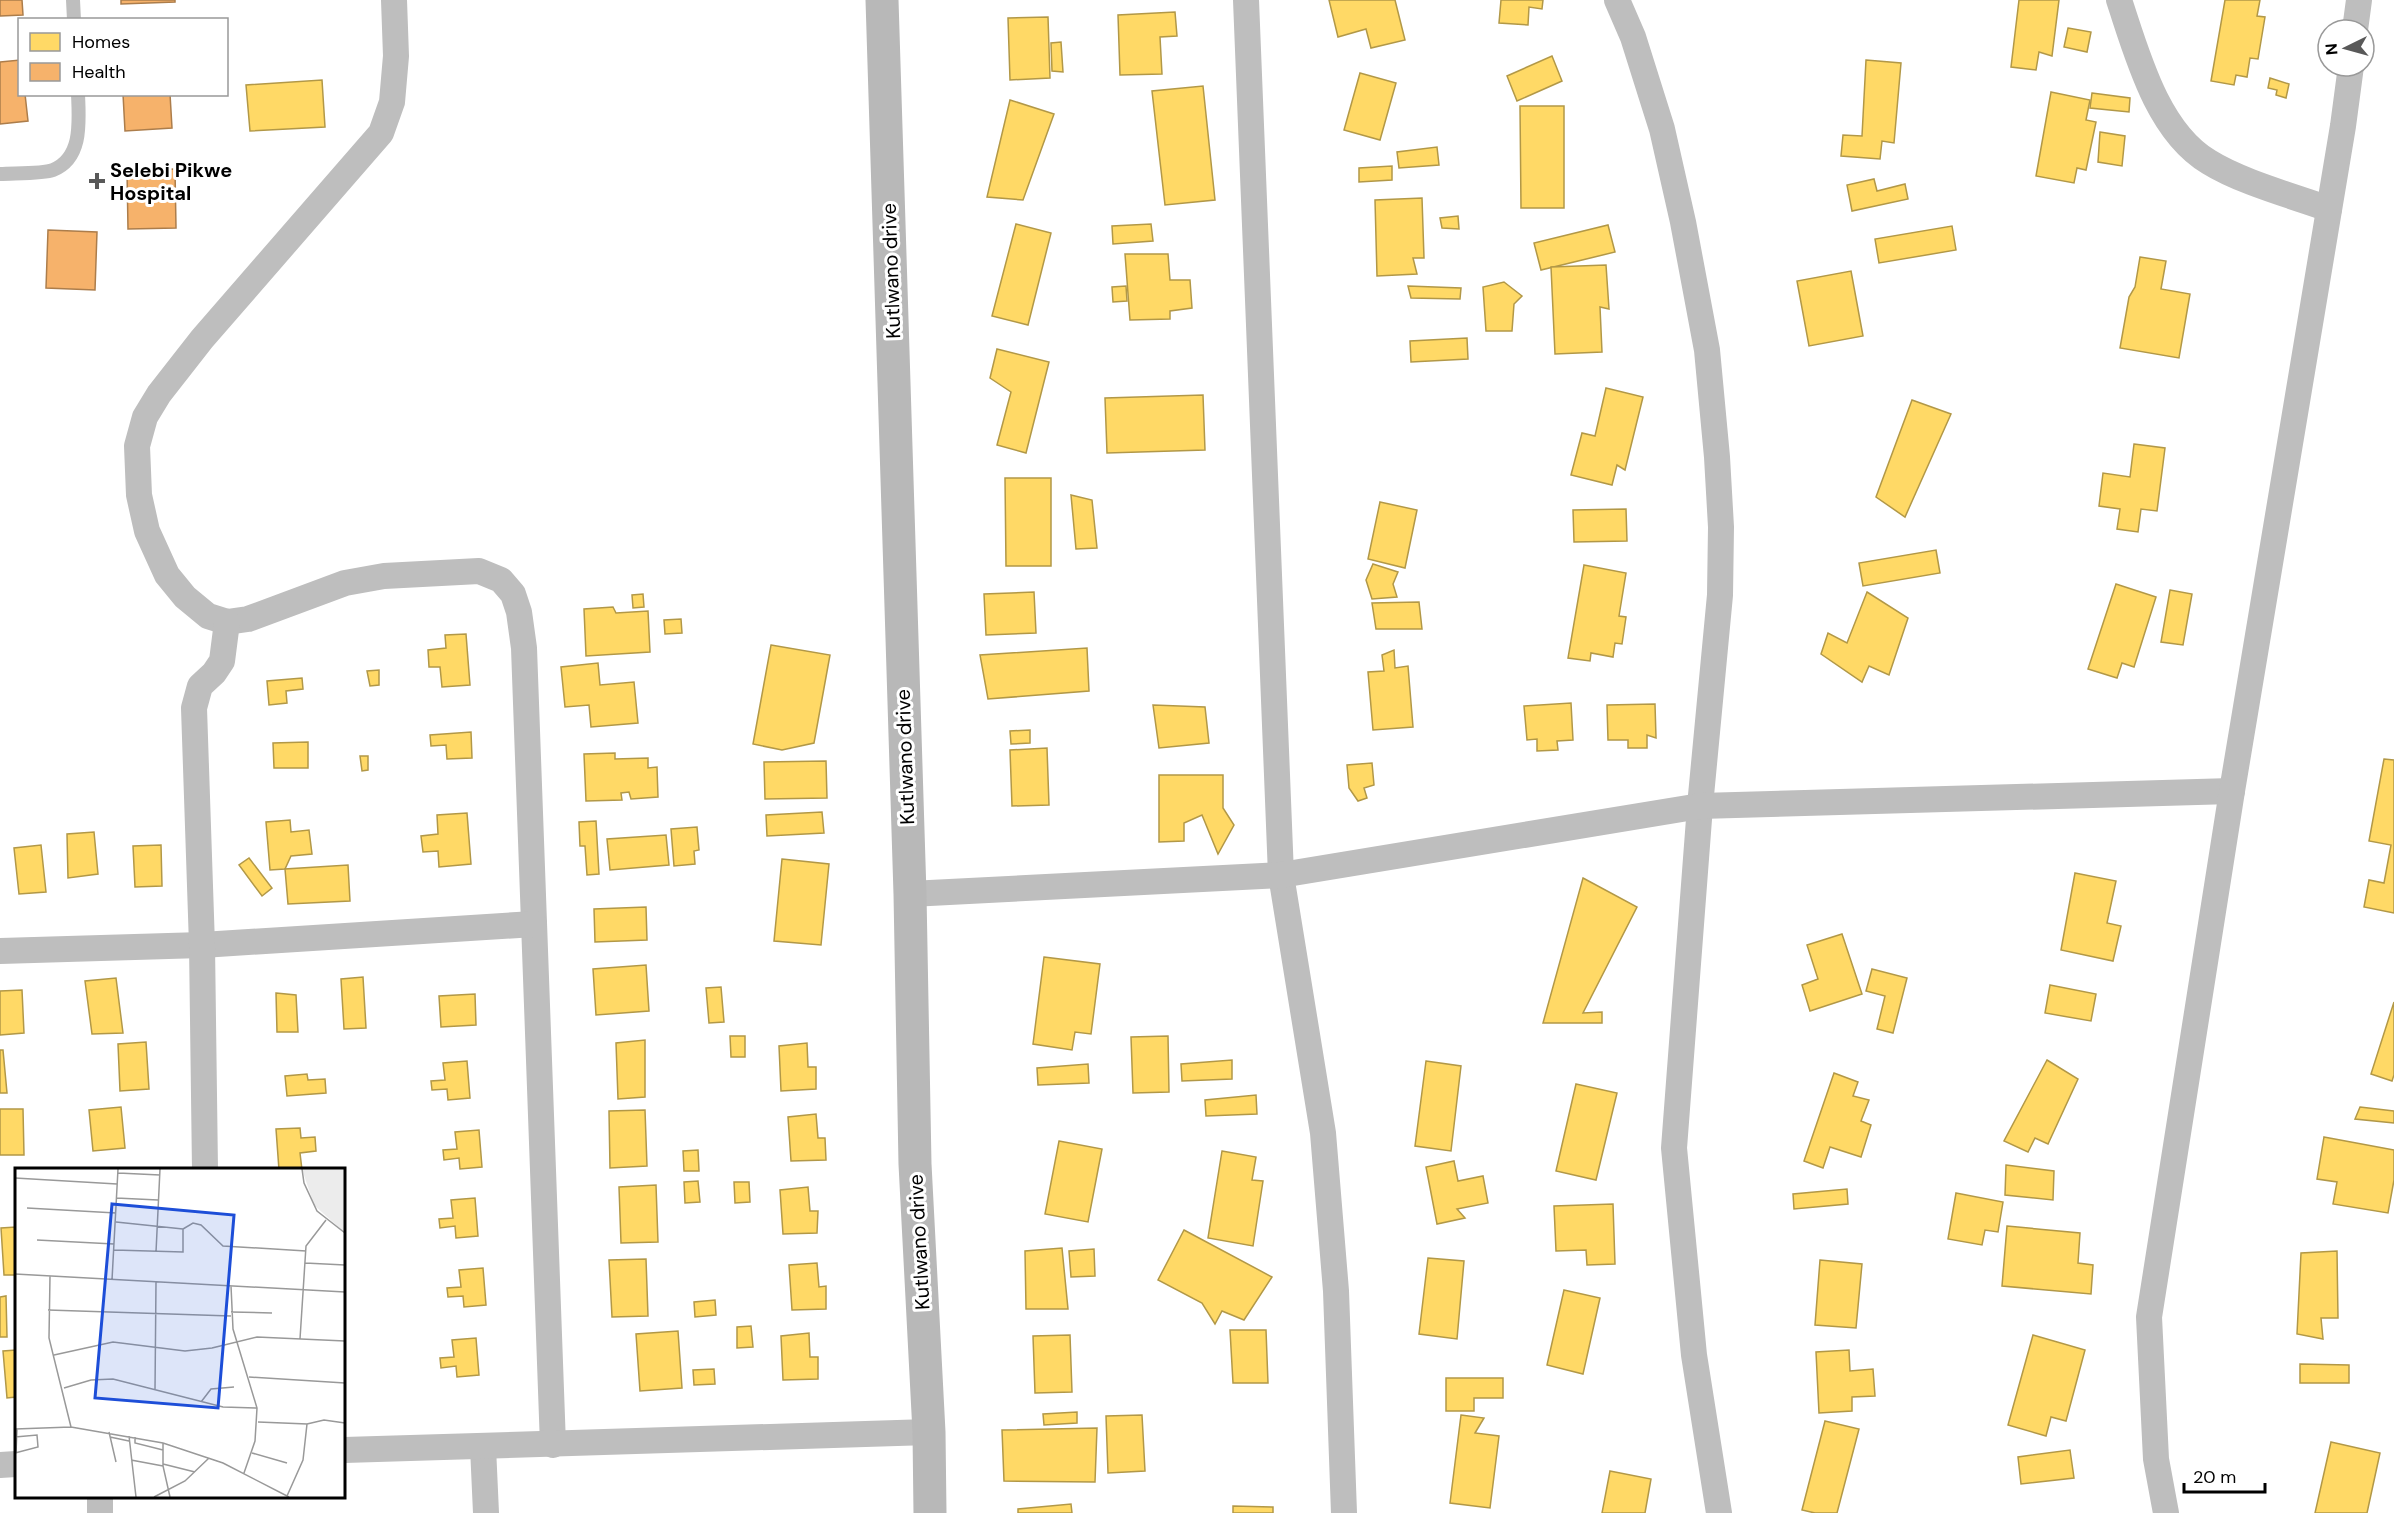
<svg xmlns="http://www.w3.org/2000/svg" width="2394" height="1513" viewBox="0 0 2394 1513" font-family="'DM Sans',sans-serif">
  <rect width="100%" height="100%" fill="#fff"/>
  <g fill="#ffd966" stroke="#b29847" stroke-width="1.5">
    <polygon points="1329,0 1395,0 1405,40 1371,48 1366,29 1338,37"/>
    <polygon points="1501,0 1543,0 1542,9 1529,7 1528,25 1499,23"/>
    <polygon points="2019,0 2059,0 2052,56 2039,52 2036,70 2011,67"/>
    <polygon points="2225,0 2260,0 2257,16 2265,17 2258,59 2250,58 2247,77 2236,75 2234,85 2211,81"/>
    <polygon points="1175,12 1177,36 1160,37 1162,74 1120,75 1118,15"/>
    <polygon points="1048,17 1050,78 1010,80 1008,18"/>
    <polygon points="2068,28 2091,32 2087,52 2064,47"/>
    <polygon points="1061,42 1063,72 1052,71 1051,43"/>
    <polygon points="1552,56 1562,81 1517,101 1507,76"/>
    <polygon points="1866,60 1901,63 1894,143 1882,141 1880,159 1841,156 1843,135 1862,136"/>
    <polygon points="1360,73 1396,83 1380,140 1344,130"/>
    <polygon points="2270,78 2289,84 2286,98 2276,95 2277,90 2268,88"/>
    <polygon points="322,80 325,127 250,131 246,85"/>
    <polygon points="1203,86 1215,200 1165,205 1152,91"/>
    <polygon points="2051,92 2090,100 2086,120 2096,122 2086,170 2077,168 2074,183 2036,176"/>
    <polygon points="2092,93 2130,98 2129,112 2090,108"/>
    <polygon points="1010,100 1054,114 1023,200 987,197"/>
    <polygon points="1520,106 1564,106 1564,208 1521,208"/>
    <polygon points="2100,132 2125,136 2122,166 2098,162"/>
    <polygon points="1437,147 1439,165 1399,168 1397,152"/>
    <polygon points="1392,166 1392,180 1359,182 1359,168"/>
    <polygon points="1874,179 1877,191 1905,184 1908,199 1852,211 1847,185"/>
    <polygon points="1422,198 1424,258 1413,258 1417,274 1377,276 1375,200"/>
    <polygon points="1458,216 1459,229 1442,228 1440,218"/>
    <polygon points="1016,224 1051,233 1028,325 992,316"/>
    <polygon points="1151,224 1153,241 1113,244 1112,226"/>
    <polygon points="1608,225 1615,252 1541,270 1534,243"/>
    <polygon points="1952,226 1956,250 1879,263 1875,239"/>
    <polygon points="1125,254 1168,254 1170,280 1190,280 1192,308 1170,311 1170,319 1130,320"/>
    <polygon points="2140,257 2166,261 2161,289 2190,294 2179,358 2120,348 2129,297 2135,287"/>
    <polygon points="1606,265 1609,309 1600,307 1602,352 1555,354 1551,267"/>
    <polygon points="1851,271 1863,336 1809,346 1797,281"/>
    <polygon points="1504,282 1522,296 1514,304 1512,331 1486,331 1483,287"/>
    <polygon points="1126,286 1127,301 1113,302 1112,287"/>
    <polygon points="1408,286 1461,288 1460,299 1411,298"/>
    <polygon points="1467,338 1468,359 1411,362 1410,341"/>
    <polygon points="997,349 1049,362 1026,453 997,445 1011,392 990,378"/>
    <polygon points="1606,388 1643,397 1625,470 1617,465 1612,485 1571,475 1582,433 1595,436"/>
    <polygon points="1203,395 1205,450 1107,453 1105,398"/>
    <polygon points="1912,400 1951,414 1905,517 1876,497"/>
    <polygon points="2134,444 2165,448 2157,511 2141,509 2138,532 2117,529 2120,509 2099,506 2103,473 2130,477"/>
    <polygon points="1005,478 1051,478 1051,566 1006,566"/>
    <polygon points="1071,495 1092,500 1097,548 1076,549"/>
    <polygon points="1380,502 1417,510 1405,568 1368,559"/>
    <polygon points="1626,509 1627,541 1574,542 1573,510"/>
    <polygon points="1936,550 1940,573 1863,586 1859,563"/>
    <polygon points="1373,564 1398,572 1393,584 1397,597 1372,599 1366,580"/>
    <polygon points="1584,565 1626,573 1619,616 1626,617 1622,644 1615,643 1613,657 1591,653 1590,661 1568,658"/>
    <polygon points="2116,584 2156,597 2134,667 2122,663 2117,678 2088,669"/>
    <polygon points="2170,590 2192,594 2183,645 2161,642"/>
    <polygon points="1034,592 1036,633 986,635 984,594"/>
    <polygon points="1867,592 1908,618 1889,675 1869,666 1862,682 1821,654 1828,633 1847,643"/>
    <polygon points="643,594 644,607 633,608 632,595"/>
    <polygon points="1419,602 1422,629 1376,629 1372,603"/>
    <polygon points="613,607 616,613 648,611 650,652 586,656 584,609"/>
    <polygon points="681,619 682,633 665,634 664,620"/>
    <polygon points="466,634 470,685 442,687 440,667 429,667 428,650 446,648 445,635"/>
    <polygon points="771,645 830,655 814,743 782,750 753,744"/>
    <polygon points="1087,648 1089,691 988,699 980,655"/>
    <polygon points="1394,650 1395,668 1408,666 1413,727 1373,730 1368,672 1384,671 1382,655"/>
    <polygon points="598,663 600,685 634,682 638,723 591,727 589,705 565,707 561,667"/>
    <polygon points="379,670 379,685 370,686 367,671"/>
    <polygon points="302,678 303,689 286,691 287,703 269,705 267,681"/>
    <polygon points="1571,703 1573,740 1557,741 1558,750 1537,751 1537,739 1527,740 1524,706"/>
    <polygon points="1655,704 1656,738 1647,735 1647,748 1628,748 1628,740 1608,740 1607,705"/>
    <polygon points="1153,705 1205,707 1209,743 1159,748"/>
    <polygon points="1030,730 1030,743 1011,744 1010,731"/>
    <polygon points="471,732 472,758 447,759 446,745 431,746 430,735"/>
    <polygon points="308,742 308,768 274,768 273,743"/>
    <polygon points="1047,748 1049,805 1012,806 1010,750"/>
    <polygon points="615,753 615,759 648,758 648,768 657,767 658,797 631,799 629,792 621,793 622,800 586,801 584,754"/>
    <polygon points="360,756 368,756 368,770 362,771"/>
    <polygon points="2384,759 2394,760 2394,913 2364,907 2369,880 2384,883 2391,845 2369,841"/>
    <polygon points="826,761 827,798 765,799 764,762"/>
    <polygon points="1372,763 1374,785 1364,788 1367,798 1358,801 1349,788 1347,765"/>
    <polygon points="1159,775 1223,775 1223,808 1234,825 1218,854 1202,815 1184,823 1184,841 1159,842"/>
    <polygon points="822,812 824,833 767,836 766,815"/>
    <polygon points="467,813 471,864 439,867 438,851 423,852 421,836 438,834 437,815"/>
    <polygon points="290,820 291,832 309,830 312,854 291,856 285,869 270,870 266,822"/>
    <polygon points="596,821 599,874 587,875 585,846 580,846 579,822"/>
    <polygon points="697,827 699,850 694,851 695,864 674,866 671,829"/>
    <polygon points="94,832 98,874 68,878 67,834"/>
    <polygon points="666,835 669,865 610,870 607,839"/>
    <polygon points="41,845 46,892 19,894 14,848"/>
    <polygon points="161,845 162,886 135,887 133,846"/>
    <polygon points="249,858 272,888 262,896 239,865"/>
    <polygon points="782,859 829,864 821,945 774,941"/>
    <polygon points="348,865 350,901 288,904 285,869"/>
    <polygon points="2075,873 2116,881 2107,923 2121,926 2113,961 2061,950"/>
    <polygon points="1583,878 1637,907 1583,1013 1602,1012 1602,1023 1543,1023"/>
    <polygon points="646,907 647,940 595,942 594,909"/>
    <polygon points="1842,934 1862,994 1810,1011 1802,985 1818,979 1807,945"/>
    <polygon points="1044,957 1100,964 1091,1034 1075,1032 1072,1050 1033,1044"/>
    <polygon points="646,965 649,1011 596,1015 593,969"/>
    <polygon points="1872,969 1907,978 1893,1033 1877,1029 1885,996 1866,991"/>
    <polygon points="363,977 366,1028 344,1029 341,979"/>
    <polygon points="116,978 123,1033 92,1034 85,981"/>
    <polygon points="2050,985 2096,994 2091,1021 2045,1013"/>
    <polygon points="721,987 724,1022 709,1023 706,988"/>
    <polygon points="22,990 24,1033 0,1035 0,991"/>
    <polygon points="276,993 296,995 298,1032 277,1032"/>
    <polygon points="475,994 476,1025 441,1027 439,996"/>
    <polygon points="2394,1002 2394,1075 2392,1081 2371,1074"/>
    <polygon points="730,1036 745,1036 745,1057 731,1057"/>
    <polygon points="1168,1036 1169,1092 1133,1093 1131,1037"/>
    <polygon points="645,1040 645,1097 618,1099 616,1043"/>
    <polygon points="146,1042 149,1089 120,1091 118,1044"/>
    <polygon points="807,1043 808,1067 816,1067 816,1089 781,1091 779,1046"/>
    <polygon points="0,1050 3,1050 7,1093 0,1093"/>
    <polygon points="1232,1060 1232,1079 1182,1081 1181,1064"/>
    <polygon points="2047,1060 2078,1079 2048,1144 2035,1138 2028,1152 2004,1141"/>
    <polygon points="467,1061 470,1098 448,1100 447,1089 432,1090 431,1081 445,1080 443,1063"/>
    <polygon points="1426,1061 1461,1066 1451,1151 1415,1146"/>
    <polygon points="1088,1064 1089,1083 1038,1085 1037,1068"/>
    <polygon points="1834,1073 1858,1082 1853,1096 1869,1100 1861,1121 1871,1125 1861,1157 1830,1147 1823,1168 1804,1161"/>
    <polygon points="307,1074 308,1080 325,1079 326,1093 287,1096 285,1076"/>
    <polygon points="1576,1084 1617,1093 1596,1180 1556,1171"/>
    <polygon points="1256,1095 1257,1114 1206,1116 1205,1100"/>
    <polygon points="121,1107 125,1148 93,1151 89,1110"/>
    <polygon points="2360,1107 2394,1111 2394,1123 2355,1119"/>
    <polygon points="0,1109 23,1109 24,1155 0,1155"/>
    <polygon points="645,1110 647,1166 610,1168 609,1111"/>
    <polygon points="816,1114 818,1138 825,1138 826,1160 791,1161 788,1117"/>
    <polygon points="300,1128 301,1138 315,1137 316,1151 300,1153 302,1170 279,1170 276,1129"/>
    <polygon points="479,1130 482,1167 460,1169 459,1158 444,1160 443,1150 457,1149 455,1132"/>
    <polygon points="2324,1137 2394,1150 2394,1180 2388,1213 2333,1204 2337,1182 2317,1179"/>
    <polygon points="1059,1141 1102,1149 1088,1222 1045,1214"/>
    <polygon points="698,1150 699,1171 684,1171 683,1151"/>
    <polygon points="1222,1151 1256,1157 1252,1180 1263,1181 1253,1246 1208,1238"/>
    <polygon points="1454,1161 1458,1181 1483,1176 1488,1203 1457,1209 1465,1218 1437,1224 1426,1167"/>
    <polygon points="2006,1165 2054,1171 2053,1200 2005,1195"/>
    <polygon points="698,1181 700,1202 685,1203 684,1182"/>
    <polygon points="734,1182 749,1182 750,1202 735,1203"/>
    <polygon points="656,1185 658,1242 621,1243 619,1187"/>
    <polygon points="808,1187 810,1211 818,1211 817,1233 783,1234 780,1190"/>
    <polygon points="1847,1189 1848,1204 1794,1209 1793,1194"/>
    <polygon points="1956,1193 2003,1202 1998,1232 1985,1230 1982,1245 1948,1239"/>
    <polygon points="475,1198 478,1236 456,1238 455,1226 440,1228 439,1219 453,1218 451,1200"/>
    <polygon points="1613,1204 1615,1264 1587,1265 1586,1250 1556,1251 1554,1206"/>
    <polygon points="2007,1226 2080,1233 2078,1263 2093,1265 2091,1294 2002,1286"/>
    <polygon points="16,1227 16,1275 4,1275 1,1228"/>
    <polygon points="1184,1230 1272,1277 1244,1320 1222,1311 1215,1324 1202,1303 1158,1280"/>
    <polygon points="1062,1248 1068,1309 1026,1309 1025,1251"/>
    <polygon points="1094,1249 1095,1276 1071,1277 1069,1251"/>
    <polygon points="2337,1251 2338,1318 2321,1318 2323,1339 2297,1334 2301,1253"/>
    <polygon points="1428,1258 1464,1261 1457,1339 1419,1334"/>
    <polygon points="646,1259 648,1316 612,1317 609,1260"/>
    <polygon points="1820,1260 1862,1264 1856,1328 1815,1325"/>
    <polygon points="817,1263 819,1287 826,1286 826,1309 792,1310 789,1265"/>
    <polygon points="483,1268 486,1305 464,1307 463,1296 448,1297 447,1288 461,1287 459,1270"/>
    <polygon points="1564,1290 1600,1298 1583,1374 1547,1365"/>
    <polygon points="6,1296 7,1337 0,1337 0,1297"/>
    <polygon points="715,1300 716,1315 695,1317 694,1302"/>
    <polygon points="751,1326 753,1347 737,1348 737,1327"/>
    <polygon points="1230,1330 1266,1330 1268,1383 1233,1383"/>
    <polygon points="678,1331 682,1388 640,1391 636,1334"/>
    <polygon points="809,1333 810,1357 818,1357 818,1379 783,1380 781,1336"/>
    <polygon points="1070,1335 1072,1392 1035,1393 1033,1336"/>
    <polygon points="2033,1335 2085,1350 2066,1421 2051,1417 2046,1436 2008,1425"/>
    <polygon points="476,1338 479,1375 457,1377 456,1366 441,1368 440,1358 454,1357 452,1340"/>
    <polygon points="16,1350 16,1397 7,1398 3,1351"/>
    <polygon points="1849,1350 1850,1371 1873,1369 1875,1396 1852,1397 1852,1411 1819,1413 1816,1352"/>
    <polygon points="2300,1364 2349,1365 2349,1383 2300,1383"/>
    <polygon points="714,1369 715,1384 694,1385 693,1370"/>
    <polygon points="1446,1378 1503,1378 1503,1398 1474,1398 1474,1411 1446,1411"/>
    <polygon points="1077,1412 1077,1423 1044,1425 1043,1414"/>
    <polygon points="1142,1415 1145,1471 1108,1473 1106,1416"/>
    <polygon points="1461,1415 1484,1418 1475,1433 1499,1436 1490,1508 1450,1503"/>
    <polygon points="1825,1421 1859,1429 1837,1513 1815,1513 1802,1510"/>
    <polygon points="1097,1428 1095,1482 1004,1481 1002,1430"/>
    <polygon points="2331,1442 2380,1453 2367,1513 2315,1513"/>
    <polygon points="2070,1450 2074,1478 2021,1484 2018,1457"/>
    <polygon points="1610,1471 1651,1479 1645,1513 1602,1513"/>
    <polygon points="1071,1504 1072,1513 1018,1513 1018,1509"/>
    <polygon points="1233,1506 1273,1507 1273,1513 1233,1513"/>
  </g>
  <g fill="#f6b26b" stroke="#ac7d4b" stroke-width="1.5">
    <polygon points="0,0 22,0 23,15 0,16"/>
    <polygon points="121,0 175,0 175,2 121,4"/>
    <polygon points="20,60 20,94 25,94 28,121 0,124 0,62"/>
    <polygon points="123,94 170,94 172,128 125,131"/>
    <polygon points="175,169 176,228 128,229 127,170"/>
    <polygon points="48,230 97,232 95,290 46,288"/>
  </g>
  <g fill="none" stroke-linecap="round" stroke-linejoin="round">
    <g stroke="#bebebe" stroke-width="14">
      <polyline points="73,0 74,20"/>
      <path d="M0,174c12,-1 43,0 53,-4 30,-12 26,-49 25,-76"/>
    </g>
    <g stroke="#bebebe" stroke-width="26">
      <polyline points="394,0 396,56 392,102 381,133 202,339 159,394 145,417 137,446 139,495 147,531 167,575 185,597 208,616 227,622 248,619 345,583 384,576 479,571 501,580 513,594 519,612 524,648 553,1445"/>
      <polyline points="1246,0 1281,875 1323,1133 1336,1291 1344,1513"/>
      <polyline points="1617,0 1633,37 1662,129 1683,222 1707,350 1717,457 1721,527 1720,595 1700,806 1674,1148 1694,1355 1719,1513"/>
      <path d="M2119,0c18,54 38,131 90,162 32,20 84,34 120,47"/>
      <polyline points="2355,30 2359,0"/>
      <polyline points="910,894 1281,875 1700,806 2232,791"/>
      <polyline points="0,951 202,945 534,924"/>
      <polyline points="205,1170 202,945 194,708 200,686 214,673 222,661 227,622"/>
      <polyline points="483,1447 486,1513"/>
      <polyline points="344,1450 929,1432"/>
      <polyline points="0,1465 16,1464"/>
      <polyline points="100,1496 100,1513"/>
      <polyline points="2166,1513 2156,1459 2149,1317 2232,791 2343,126 2351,66"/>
    </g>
    <polyline stroke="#b8b8b8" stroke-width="33" points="882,0 910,894 915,1164 929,1432 930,1513"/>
  </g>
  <path fill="#595959" stroke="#fff" stroke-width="2" d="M94 172h6v6h6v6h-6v6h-6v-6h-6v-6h6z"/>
  <g text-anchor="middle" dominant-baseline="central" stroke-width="6" stroke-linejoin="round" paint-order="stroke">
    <g font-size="20" font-weight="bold" fill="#000" stroke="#fff" text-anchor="start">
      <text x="110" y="170">Selebi Pikwe<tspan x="110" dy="23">Hospital</tspan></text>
    </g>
    <g font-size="20" fill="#000" stroke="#fff">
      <text transform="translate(891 271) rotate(-92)">Kutlwano drive</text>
      <text transform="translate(905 757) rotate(-92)">Kutlwano drive</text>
      <text transform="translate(919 1242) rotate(-93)">Kutlwano drive</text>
    </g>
  </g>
  <g transform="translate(15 1168)">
    <rect width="330" height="330" fill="#fff"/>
    <path d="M287,1h43v64l-31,-28z" fill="#ececec"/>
    <path fill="none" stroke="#999" stroke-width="1.5" d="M287,1l2,14 13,28 28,22M103,5l42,2M0,10l102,6M101,30l42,2M12,40l89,5M101,54l67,7M22,72l77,4M99,82l69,2v-23l10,-6 8,2 22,21 83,5M141,84l4,-83M290,95l40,2M0,106l330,18M35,108l-1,62 22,89M97,112l6,-111M216,118l2,43 24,79 -2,33 -11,32M33,142l183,6M216,144l41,1M285,171l6,-93 20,-26M39,187l59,-13 72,9 27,-3 45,-11 88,4M234,209l96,6M49,220l27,-8 22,-1 110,28 34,1M140,222l1,-108M186,234l10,-13 23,-2M243,254l49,2 -4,36 -16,36M292,256l17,-4 21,3M0,261l56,-2 92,16 60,20 66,34M94,264l7,30M114,268l7,61M0,269l22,-2 1,12 -23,6M95,269l19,4M120,269v6l28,7M148,275v23l7,31M1,285l1,-24M237,285l35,10M116,292l32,6M148,296l32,8M139,329l31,-16 24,-23"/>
    <path fill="#1d4ed8" fill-opacity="0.15" stroke="#1d4ed8" stroke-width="3" d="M97,36l122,11 -16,193 -123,-10z"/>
    <rect width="330" height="330" fill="none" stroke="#000" stroke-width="3"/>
  </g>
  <rect x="18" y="18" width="210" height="78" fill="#ffffff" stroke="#999999" stroke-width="1.5"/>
  <rect x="30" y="33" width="30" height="18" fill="#ffd966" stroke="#999999" stroke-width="1.5"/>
  <text x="72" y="48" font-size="18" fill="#000000">Homes</text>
  <rect x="30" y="63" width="30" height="18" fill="#f6b26b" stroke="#999999" stroke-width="1.5"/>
  <text x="72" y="78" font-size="18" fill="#000000">Health</text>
  <g transform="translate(2346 48) rotate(265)"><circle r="28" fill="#ffffff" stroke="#999999" stroke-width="1.5"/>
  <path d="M0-4.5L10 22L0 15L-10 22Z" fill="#595959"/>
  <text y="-9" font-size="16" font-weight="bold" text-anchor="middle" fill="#000000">N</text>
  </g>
  <path d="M2184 1483v9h81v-9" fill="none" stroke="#000000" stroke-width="3"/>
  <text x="2193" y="1483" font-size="18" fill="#000000" stroke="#ffffff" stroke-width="4.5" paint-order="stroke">20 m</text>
</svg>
